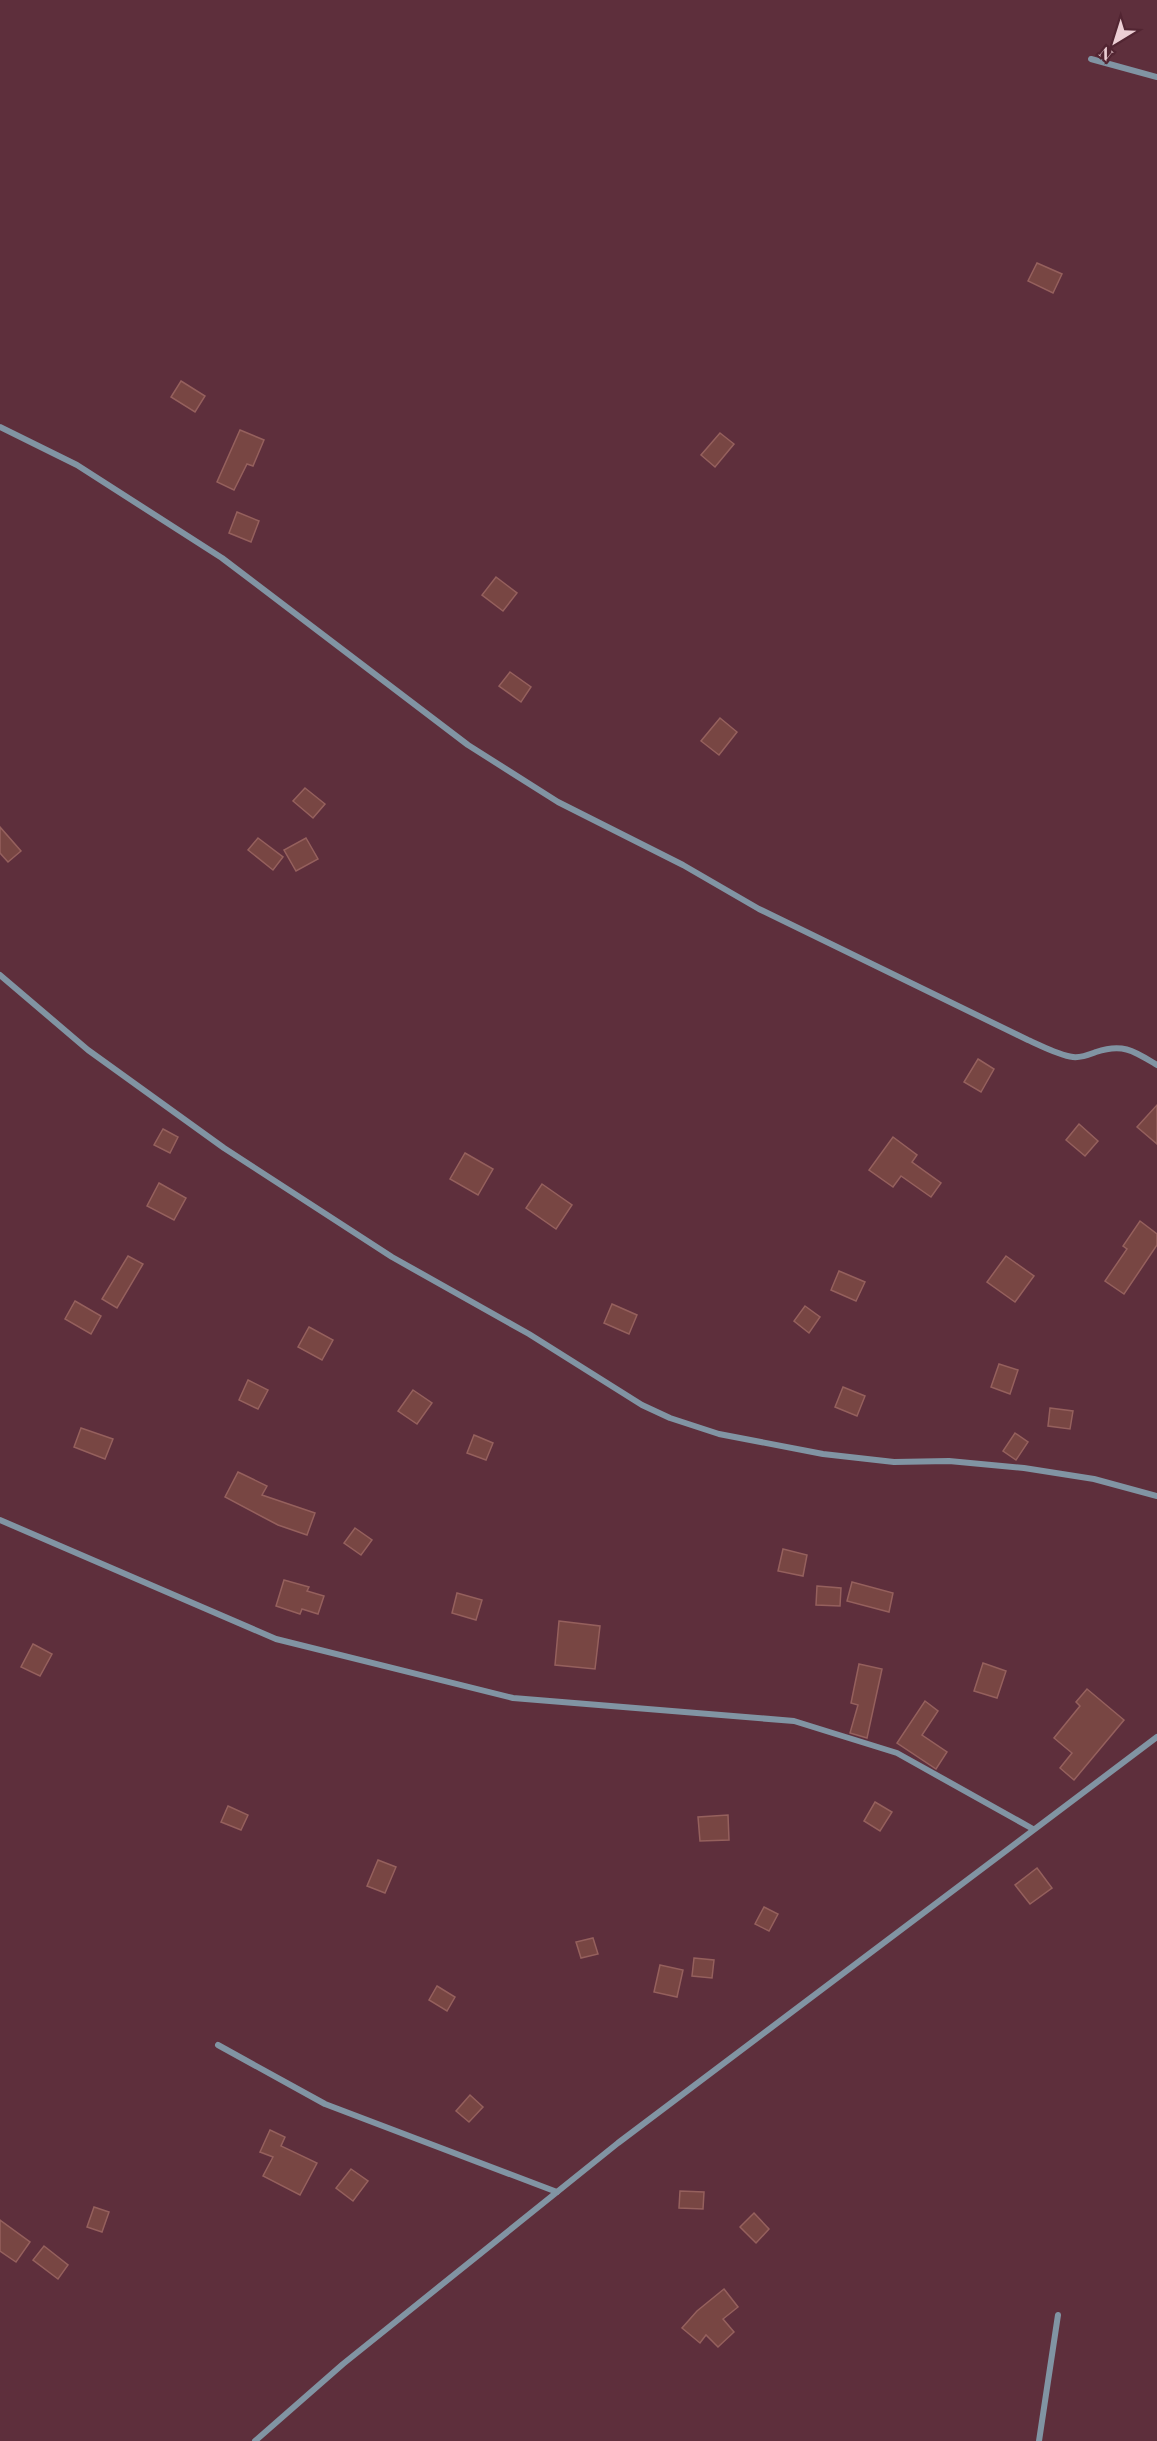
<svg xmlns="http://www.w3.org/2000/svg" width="1157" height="2441" viewBox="0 0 1157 2441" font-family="'Playfair Display',serif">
  <rect width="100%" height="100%" fill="#5e2f3c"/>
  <g fill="#784643" stroke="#95605d" stroke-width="1.5">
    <polygon points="1037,263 1062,274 1053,293 1028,281"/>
    <polygon points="181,381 205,396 195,412 171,397"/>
    <polygon points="240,430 264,440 253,466 247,464 234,490 217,482"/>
    <polygon points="720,433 734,444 715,467 701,455"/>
    <polygon points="237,512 259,521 251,542 229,533"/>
    <polygon points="496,577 517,593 503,611 482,595"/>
    <polygon points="510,672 531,687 521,702 499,686"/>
    <polygon points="720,718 737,732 719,755 701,741"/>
    <polygon points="305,788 325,804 313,818 293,801"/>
    <polygon points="0,827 21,851 8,862 0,853"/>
    <polygon points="258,838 283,857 273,870 248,850"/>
    <polygon points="306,838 318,859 296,871 284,850"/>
    <polygon points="978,1059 994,1069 981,1092 964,1082"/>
    <polygon points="1157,1105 1157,1144 1137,1127"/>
    <polygon points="1079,1124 1098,1141 1085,1156 1066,1140"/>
    <polygon points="163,1129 178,1137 170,1153 154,1145"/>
    <polygon points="893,1137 917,1155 912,1162 941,1183 931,1197 901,1176 893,1187 869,1170"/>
    <polygon points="465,1153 493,1169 478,1195 450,1179"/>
    <polygon points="159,1183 186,1198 174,1220 147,1206"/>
    <polygon points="542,1184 572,1205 556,1229 526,1208"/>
    <polygon points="1140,1221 1157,1234 1157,1245 1124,1294 1105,1281 1127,1249 1123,1246"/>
    <polygon points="128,1256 143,1264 117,1308 102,1299"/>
    <polygon points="1006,1256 1034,1276 1015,1302 987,1282"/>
    <polygon points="839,1271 865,1282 856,1301 831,1290"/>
    <polygon points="75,1301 101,1316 91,1334 65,1319"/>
    <polygon points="612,1304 637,1315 629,1334 604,1323"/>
    <polygon points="805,1306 820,1317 809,1333 794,1321"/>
    <polygon points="309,1327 333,1340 322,1360 298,1347"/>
    <polygon points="999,1364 1018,1370 1010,1394 991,1387"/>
    <polygon points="248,1380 268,1390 258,1409 239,1400"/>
    <polygon points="843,1387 865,1396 857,1416 835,1407"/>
    <polygon points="413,1390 432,1403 417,1424 398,1411"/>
    <polygon points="1050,1408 1073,1411 1070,1429 1048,1426"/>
    <polygon points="81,1428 113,1439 105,1459 74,1447"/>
    <polygon points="1015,1433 1028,1442 1016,1460 1003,1451"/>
    <polygon points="474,1435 493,1443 486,1460 467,1453"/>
    <polygon points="238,1472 267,1486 262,1495 315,1513 307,1535 278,1525 225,1497"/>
    <polygon points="355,1528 372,1540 361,1555 344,1543"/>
    <polygon points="783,1549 807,1555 803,1576 778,1571"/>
    <polygon points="284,1580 309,1587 307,1591 324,1596 318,1614 302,1609 300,1614 276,1606"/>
    <polygon points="852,1582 893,1593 889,1612 847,1601"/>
    <polygon points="817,1586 841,1588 840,1606 816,1605"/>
    <polygon points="457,1593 482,1600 476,1620 452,1613"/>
    <polygon points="559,1621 600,1626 595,1669 555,1665"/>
    <polygon points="33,1644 52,1654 40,1676 21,1667"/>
    <polygon points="983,1663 1006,1671 997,1698 974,1691"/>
    <polygon points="859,1664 882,1669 867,1738 850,1733 858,1705 851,1703"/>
    <polygon points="1087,1689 1124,1720 1074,1780 1060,1768 1072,1753 1054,1738 1080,1706 1076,1702"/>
    <polygon points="925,1701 938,1711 922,1735 947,1752 936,1769 897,1743"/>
    <polygon points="875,1802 892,1812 880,1831 864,1821"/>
    <polygon points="228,1806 248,1815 241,1830 221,1822"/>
    <polygon points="728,1815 729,1840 700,1841 698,1817"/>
    <polygon points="378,1860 396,1867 385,1893 367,1886"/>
    <polygon points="1037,1868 1052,1888 1030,1904 1015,1885"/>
    <polygon points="764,1907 778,1914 769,1931 755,1924"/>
    <polygon points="593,1938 598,1954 581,1958 576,1942"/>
    <polygon points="694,1958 714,1960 712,1978 692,1976"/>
    <polygon points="660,1965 683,1970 677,1997 654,1992"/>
    <polygon points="437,1986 455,1997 447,2011 429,2000"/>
    <polygon points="470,2095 483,2107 469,2122 456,2111"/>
    <polygon points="270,2130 285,2137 281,2146 317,2163 300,2195 263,2176 273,2157 260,2152"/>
    <polygon points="351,2169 368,2181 353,2201 336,2188"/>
    <polygon points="680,2191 704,2192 703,2209 679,2208"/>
    <polygon points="94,2207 109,2212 102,2232 87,2227"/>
    <polygon points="754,2213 769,2229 756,2243 740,2227"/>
    <polygon points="0,2220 30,2242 16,2262 0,2251"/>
    <polygon points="44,2246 68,2265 58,2279 33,2260"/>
    <polygon points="724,2289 738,2307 723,2319 734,2332 718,2347 706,2335 700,2343 682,2328 697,2311"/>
  </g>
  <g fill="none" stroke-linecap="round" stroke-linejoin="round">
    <g stroke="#8194a3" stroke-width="6">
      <polyline points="1091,59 1157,77"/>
      <path d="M0,427l77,38 145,93 246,187 90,57 125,63 76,44 269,131c14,6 30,15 45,17 8,1 15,-2 23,-5 27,-9 38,-1 61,13"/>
      <polyline points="0,975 88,1050 224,1148 392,1257 529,1334 642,1405 670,1418 719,1434 823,1454 894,1462 949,1461 1024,1468 1094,1479 1157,1496"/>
      <polyline points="0,1520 276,1639 513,1698 794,1721 897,1753 1033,1829"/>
      <polyline points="218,2045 325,2104 557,2192"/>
      <polyline points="255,2441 343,2364 618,2143 1157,1737"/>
      <polyline points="1039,2441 1058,2315"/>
    </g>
  </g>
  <g transform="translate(1115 42) rotate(218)" stroke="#522532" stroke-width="4.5" paint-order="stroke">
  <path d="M0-4.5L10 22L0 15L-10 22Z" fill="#ecced4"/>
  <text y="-9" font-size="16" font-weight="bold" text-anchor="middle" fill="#ecced4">N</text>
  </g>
</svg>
